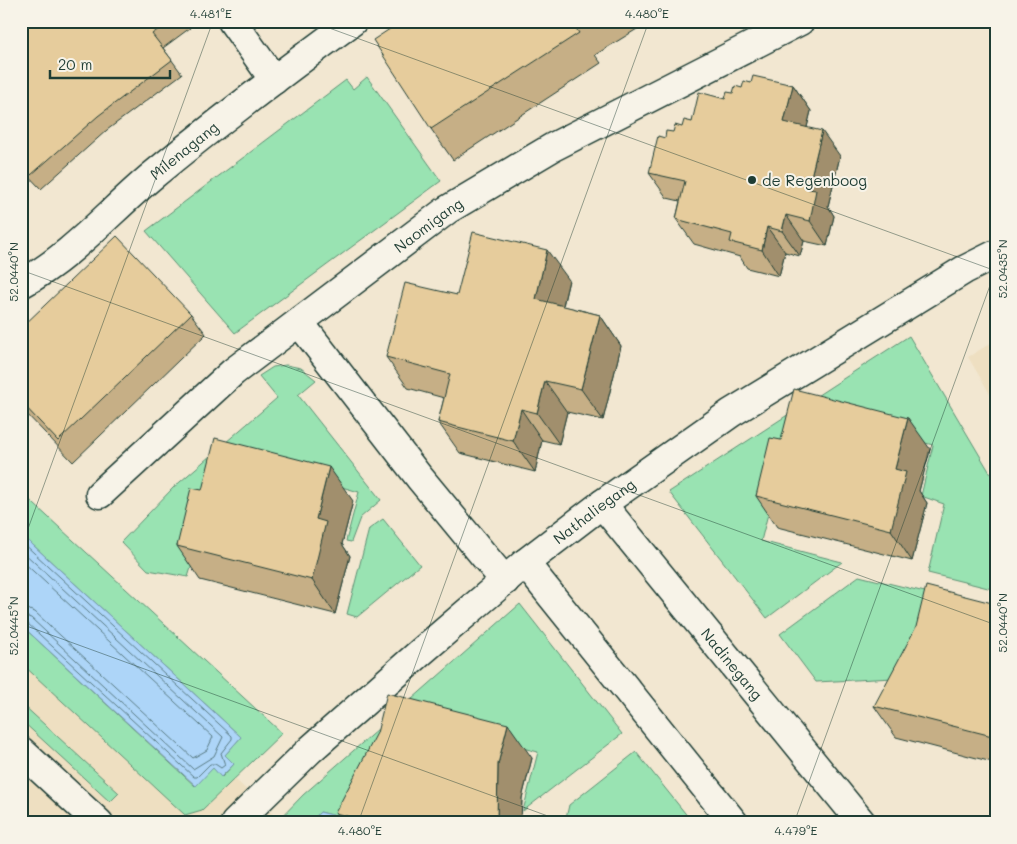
<svg xmlns="http://www.w3.org/2000/svg" width="1017" height="844" viewBox="0 0 1017 844" font-family="Mali,sans-serif">
  <rect width="100%" height="100%" fill="#f2e7d1"/>
  <filter id="ink" filterUnits="userSpaceOnUse"><feTurbulence type="fractalNoise" baseFrequency=".02" numOctaves="2"/><feDisplacementMap in="SourceGraphic" scale="10" xChannelSelector="R" yChannelSelector="G"/><feConvolveMatrix kernelMatrix="1 2 1 2 8 2 1 2 1" color-interpolation-filters="sRGB"/></filter>
  <g filter="url(#ink)">
    <g fill="#eedfc1">
      <polygon points="996,340 996,404 968,357"/>
      <polygon points="21,579 282,823 21,823"/>
    </g>
    <g fill="#99e3b2" stroke="#5c9073">
      <polygon points="367,77 441,181 235,333 146,231 346,80 353,89"/>
      <polygon points="909,336 996,483 996,590 928,573 944,504 921,496 933,445 814,414 781,463 761,541 842,562 767,618 669,492"/>
      <polygon points="286,365 301,368 316,380 298,395 381,500 360,518 351,542 346,541 359,492 239,457 210,509 188,577 148,570 121,542 173,488 277,398 259,376 273,367"/>
      <polygon points="21,492 282,733 202,810 185,815 21,663 21,625 195,786 213,767 222,777 234,764 225,755 241,737 21,534"/>
      <polygon points="383,519 420,565 357,617 347,614 369,529"/>
      <polygon points="859,576 929,593 913,677 816,682 780,634"/>
      <polygon points="520,604 622,734 523,811 538,752 409,718 364,823 320,812 310,823 297,823 294,820 291,823 276,823 303,795"/>
      <polygon points="21,703 119,793 110,802 21,720"/>
      <polygon points="636,752 693,823 565,823 569,805"/>
    </g>
    <g fill="#add5f8" stroke="#7498aa">
      <polygon points="21,534 241,737 225,755 234,764 221,777 213,768 196,786 21,625"/>
      <polygon points="320,812 364,823 310,823"/>
    </g>
    <g fill="none" stroke-linecap="round" stroke-linejoin="round">
      <g stroke="#587a82" stroke-width="1">
        <polyline points="21,541 232,736 232,739 221,753 225,765 221,768 215,764 210,764 197,777 194,777 27,623 21,621"/>
        <polyline points="21,550 223,737 214,756 193,769 31,618 21,615"/>
        <polyline points="21,560 213,737 207,750 193,758 35,612 21,607"/>
      </g>
      <g stroke="#1f3d34" stroke-width="31">
        <g id="minor">
          <polyline points="232,21 274,80"/>
          <path id="s1" d="M21,284c50,-27 88,-72 131,-108 65,-54 133,-105 201,-155"/>
          <polyline points="299,322 419,477 505,581"/>
          <path id="s2" d="M100,494l133,-122 214,-162 106,-63 247,-126"/>
          <path id="s3" d="M602,504l260,319"/>
          <polyline points="525,563 734,823"/>
          <polyline points="21,751 99,823"/>
          <path id="s4" d="M235,823l76,-74 110,-97 104,-89 77,-59 129,-91 233,-143 32,-16"/>
        </g>
      </g>
      <use href="#minor" stroke="#f7f3e8" stroke-width="28"/>
    </g>
    <g fill="#c6af86" stroke="#1f3d34">
      <polygon points="21,21 185,21 190,28 163,48 182,74 107,130 41,189 21,168"/>
      <polygon points="402,21 650,21 595,55 601,63 453,160 431,129"/>
      <polygon points="751,83 793,85 811,111 807,127 840,156 828,206 834,216 827,246 804,241 800,256 785,252 779,276 747,268 740,257 694,244 676,219 680,201 667,198 649,173 665,138 692,122 725,99"/>
      <polygon points="569,280 563,306 600,315 621,346 603,420 567,412 559,444 542,440 535,472 460,453 438,422 444,398 408,388 386,357 457,295"/>
      <polygon points="191,314 206,334 73,462 21,408 21,328"/>
      <polygon points="781,440 930,449 919,491 927,503 912,561 777,527 756,496"/>
      <polygon points="202,490 353,501 342,544 350,556 335,614 200,580 177,546"/>
      <polygon points="996,604 996,763 896,737 874,706"/>
      <polygon points="532,758 522,798 521,823 342,823 335,813"/>
    </g>
    <g fill="#a18f6d" stroke="#1f3d34">
      <polygon points="793,85 811,111 802,147 784,122"/>
      <polygon points="822,131 840,156 828,206 834,216 827,246 810,221 808,189"/>
      <polygon points="786,215 804,241 800,256 782,231"/>
      <polygon points="767,227 785,252 779,276 762,250"/>
      <polygon points="547,250 569,280 557,330 536,299"/>
      <polygon points="600,315 621,346 603,420 581,389"/>
      <polygon points="545,381 567,412 559,444 537,413"/>
      <polygon points="521,409 542,440 535,472 513,441"/>
      <polygon points="908,418 930,449 919,491 927,503 912,561 891,530 895,469"/>
      <polygon points="329,467 353,501 342,544 350,556 335,614 312,580 316,519"/>
      <polygon points="508,724 532,758 522,798 521,823 497,823 498,764"/>
    </g>
    <g fill="#e6cc9c" stroke="#1f3d34">
      <polygon points="21,21 170,21 152,34 172,60 98,116 31,175 21,164"/>
      <polygon points="402,21 578,21 573,24 579,33 431,129 373,40"/>
      <polygon points="753,76 793,85 784,122 822,131 808,189 816,190 810,221 786,215 782,231 767,227 762,250 730,242 732,234 676,219 685,181 649,173 658,136 665,138 666,131 673,132 675,125 682,127 684,120 692,122 699,92 725,99 727,92 733,93 735,86 742,88 744,81 751,83"/>
      <polygon points="473,232 547,250 536,299 600,315 581,389 545,381 537,413 521,409 513,441 438,422 450,374 386,357 405,283 457,295"/>
      <polygon points="117,236 191,314 58,441 21,402 21,328"/>
      <polygon points="794,389 908,418 895,469 906,472 891,530 756,496 770,438 781,440"/>
      <polygon points="215,438 329,467 316,519 326,522 312,580 177,546 191,488 202,490"/>
      <polygon points="926,586 996,604 996,737 874,706 916,627"/>
      <polygon points="387,693 508,724 498,764 497,823 374,823 335,813 377,733"/>
    </g>
  </g>
  <path fill="none" stroke="#1f3d34" stroke-width="1" stroke-opacity="0.45" d="M310,21l686,250M21,270l975,355M21,548l192,-527M21,624l546,199M358,823l291,-802M794,823l202,-554"/>
  <circle fill="#1f3d34" stroke="#f7f3e8" stroke-width="2" cx="752" cy="180" r="5"/>
  <g text-anchor="middle" dominant-baseline="central" stroke-width="4" stroke-linejoin="round" paint-order="stroke">
    <g font-size="15" fill="#1f3d34" stroke="#f7f3e8">
      <text stroke="none"><textPath href="#s1" startOffset="211">Milenagang</textPath></text>
      <text stroke="none"><textPath href="#s2" startOffset="425">Naomigang</textPath></text>
      <text stroke="none"><textPath href="#s4" startOffset="476">Nathaliegang</textPath></text>
      <text stroke="none"><textPath href="#s3" startOffset="206">Nadinegang</textPath></text>
    </g>
    <g font-size="15" fill="#1f3d34" stroke="#f7f3e8" text-anchor="start">
      <text x="762" y="180">de Regenboog</text>
    </g>
  </g>
  <rect width="1017" height="844" fill="none" stroke="#f7f3e8" stroke-width="55"/>
  <path d="M50 70v8h120v-8" fill="none" stroke="#1f3d34" stroke-width="2.5"/>
  <text x="58" y="70" font-size="15" fill="#1f3d34" stroke="#f7f3e8" stroke-width="4" paint-order="stroke">20 m</text>
  <rect x="28" y="28" width="962" height="788" fill="none" stroke="#1f3d34" stroke-width="2"/>
  <g font-size="12" text-anchor="middle" fill="#1f3d34">
    <text x="211" y="18">4.481°E</text>
    <text x="647" y="18">4.480°E</text>
    <text transform="translate(1003 269) rotate(-90)" y="4">52.0435°N</text>
    <text transform="translate(14 272) rotate(-90)" y="4">52.0440°N</text>
    <text transform="translate(1003 623) rotate(-90)" y="4">52.0440°N</text>
    <text transform="translate(14 626) rotate(-90)" y="4">52.0445°N</text>
    <text x="360" y="835">4.480°E</text>
    <text x="796" y="835">4.479°E</text>
  </g>
</svg>
